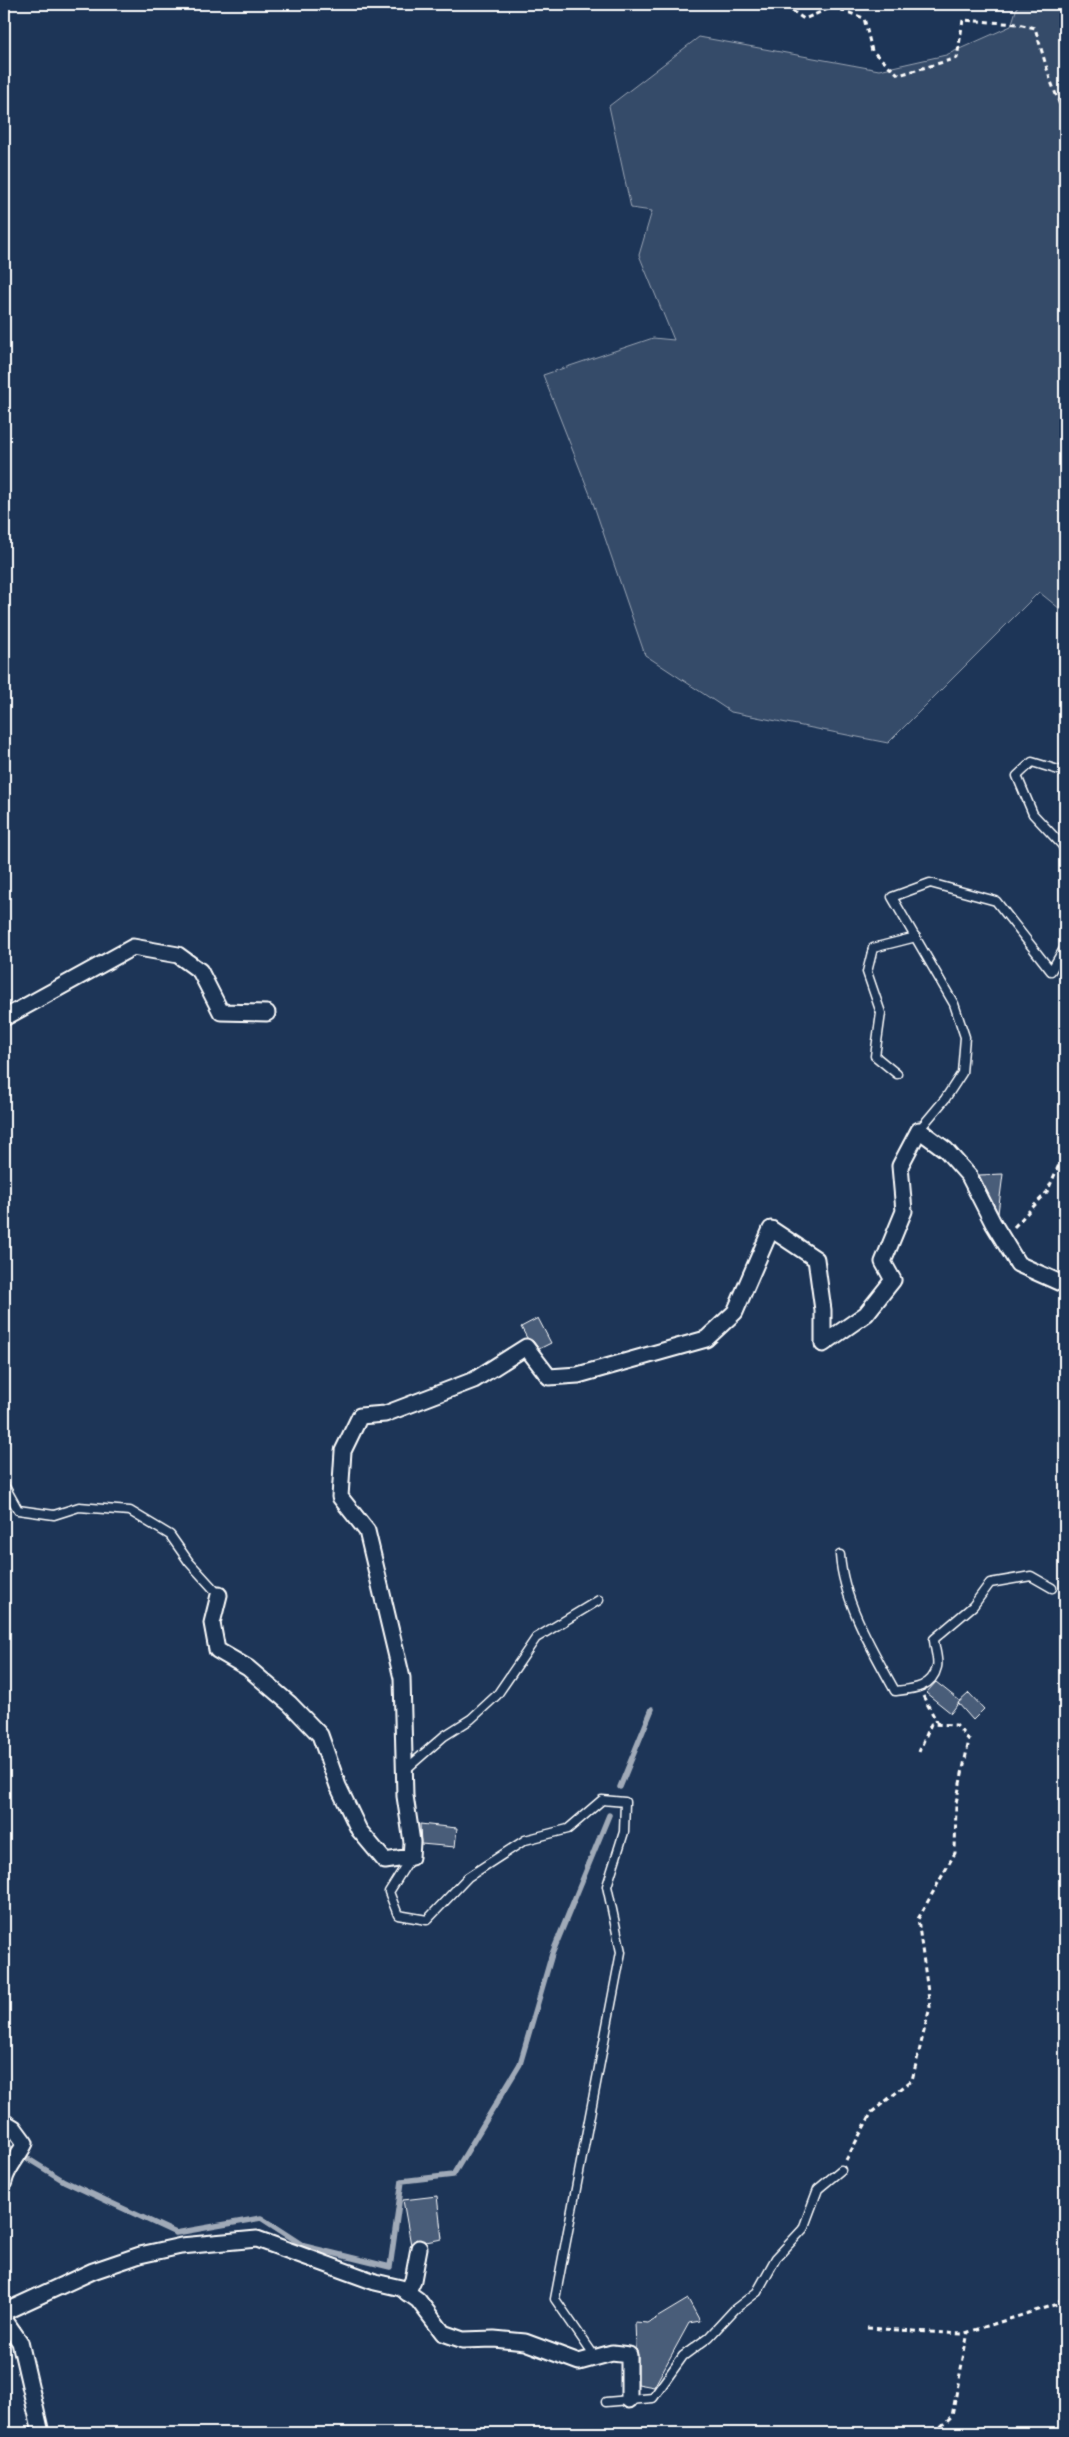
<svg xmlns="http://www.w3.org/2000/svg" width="1069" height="2437" viewBox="0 0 1069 2437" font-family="'Patrick Hand',sans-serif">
  <rect width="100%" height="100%" fill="#1d3557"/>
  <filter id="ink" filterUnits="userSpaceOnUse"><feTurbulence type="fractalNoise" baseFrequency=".02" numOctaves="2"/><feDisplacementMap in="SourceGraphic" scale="10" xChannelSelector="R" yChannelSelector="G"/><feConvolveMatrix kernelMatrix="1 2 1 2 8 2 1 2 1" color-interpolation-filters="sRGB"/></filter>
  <g filter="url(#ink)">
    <polygon fill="#364b69" stroke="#9aa5b4" points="1018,4 1065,4 1065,613 1039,592 888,743 731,712 645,655 591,497 543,375 653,338 674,340 639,255 652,211 631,208 609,106 699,37 879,70 946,55 1011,26"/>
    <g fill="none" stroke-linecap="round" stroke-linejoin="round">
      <g stroke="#a0aab8" stroke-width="5.5">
        <polyline points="620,1787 652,1709"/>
        <polyline points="4,2144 64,2181 176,2233 261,2218 304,2246 390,2267 402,2181 453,2175 520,2064 552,1954 609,1815"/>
      </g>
    </g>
    <g fill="#4a5d79" stroke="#fff">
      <polygon points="1003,1174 998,1213 979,1175"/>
      <polygon points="538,1318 551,1343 539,1349 533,1341 527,1338 521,1327"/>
      <polygon points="936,1682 960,1701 951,1713 926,1693"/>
      <polygon points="969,1693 984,1709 973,1720 958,1703"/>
      <polygon points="420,1824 457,1828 455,1847 421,1844"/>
      <polygon points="437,2196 442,2239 426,2242 416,2239 411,2245 403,2200"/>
      <polygon points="688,2299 700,2321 689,2323 654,2387 638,2384 638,2355 636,2349 635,2322 648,2323"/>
    </g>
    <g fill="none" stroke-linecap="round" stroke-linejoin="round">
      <g stroke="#fff" stroke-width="11">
        <g id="lane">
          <polyline points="1065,772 1032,762 1017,776 1033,814 1062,845 1065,851"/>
          <polyline points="897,1074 875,1056 881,1013 867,972 873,948 916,937"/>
          <polyline points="919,1130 945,1099 962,1073 965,1037 954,1004 892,897 930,883 996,901 1051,971 1065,947"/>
          <polyline points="4,1485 18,1510 54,1515 79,1507 130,1511 170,1535 189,1562 219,1595"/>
          <path d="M840,1555c3,46 33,96 55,136 18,-2 37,-3 42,-24 2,-7 -3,-20 -3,-28l39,-33 17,-23 41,-7 21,12"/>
          <polyline points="404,1771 444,1736 471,1719 497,1695 536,1638 599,1600"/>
          <polyline points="411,1857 389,1892 398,1915 427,1920 468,1877 525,1840 568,1829 602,1800 625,1802 624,1832 607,1886 621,1952 555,2299 595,2357"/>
          <polyline points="606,2402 653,2398 683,2356 709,2337 735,2309 757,2292 776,2258 803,2229 818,2189 841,2170"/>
        </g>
      </g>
      <g stroke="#fff" stroke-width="19">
        <g id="street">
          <polyline points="4,1018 133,947 178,955 200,971 221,1012 267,1013"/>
          <polyline points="219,1595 212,1623 217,1650 248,1668 290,1704 320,1735 338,1786 359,1830 385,1861 411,1857 412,1842 405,1796 402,1678 367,1531 340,1497 343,1451 360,1416 385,1414 474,1380 526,1347 549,1377 578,1375 706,1339 735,1312 771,1229 816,1259 823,1310 823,1344 866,1314 893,1280 883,1262 904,1211 900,1166 919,1130 946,1150 969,1176 993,1223 1018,1264 1065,1285"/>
          <path d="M4,2122l10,6 11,15c-6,13 -19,26 -21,39"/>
          <polyline points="407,2293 413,2280 419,2248"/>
          <polyline points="4,2312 93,2271 140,2255 181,2246 257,2239 375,2282 401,2288 418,2300 443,2333 463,2340 494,2339 525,2342 579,2362 612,2353 629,2355 629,2400"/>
          <polyline points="4,2319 20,2342 41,2433"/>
        </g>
      </g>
      <g stroke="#fff" stroke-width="3" stroke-dasharray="5 4" stroke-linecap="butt">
        <polyline points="787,4 787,7 804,19 833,7 864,18 872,51 899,75 957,58 963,20 1018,24 1035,28 1050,79 1065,118"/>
        <polyline points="1014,1227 1047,1192 1065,1151"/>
        <polyline points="923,1696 938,1724"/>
        <polyline points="846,2160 872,2112 912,2080 930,2007 918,1919 955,1853 956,1803 969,1740 956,1725 931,1724 919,1752"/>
        <polyline points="867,2328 962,2334 1057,2304 1065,2294"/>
        <polyline points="934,2433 952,2416 968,2332"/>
      </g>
      <use href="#lane" stroke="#1d3557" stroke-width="8"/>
      <use href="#street" stroke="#1d3557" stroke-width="15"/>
    </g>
  </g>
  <rect width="1069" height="2437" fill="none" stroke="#1d3557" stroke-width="20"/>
  <rect x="10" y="10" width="1049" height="2417" fill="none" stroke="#fff" stroke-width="2" filter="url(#ink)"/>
</svg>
